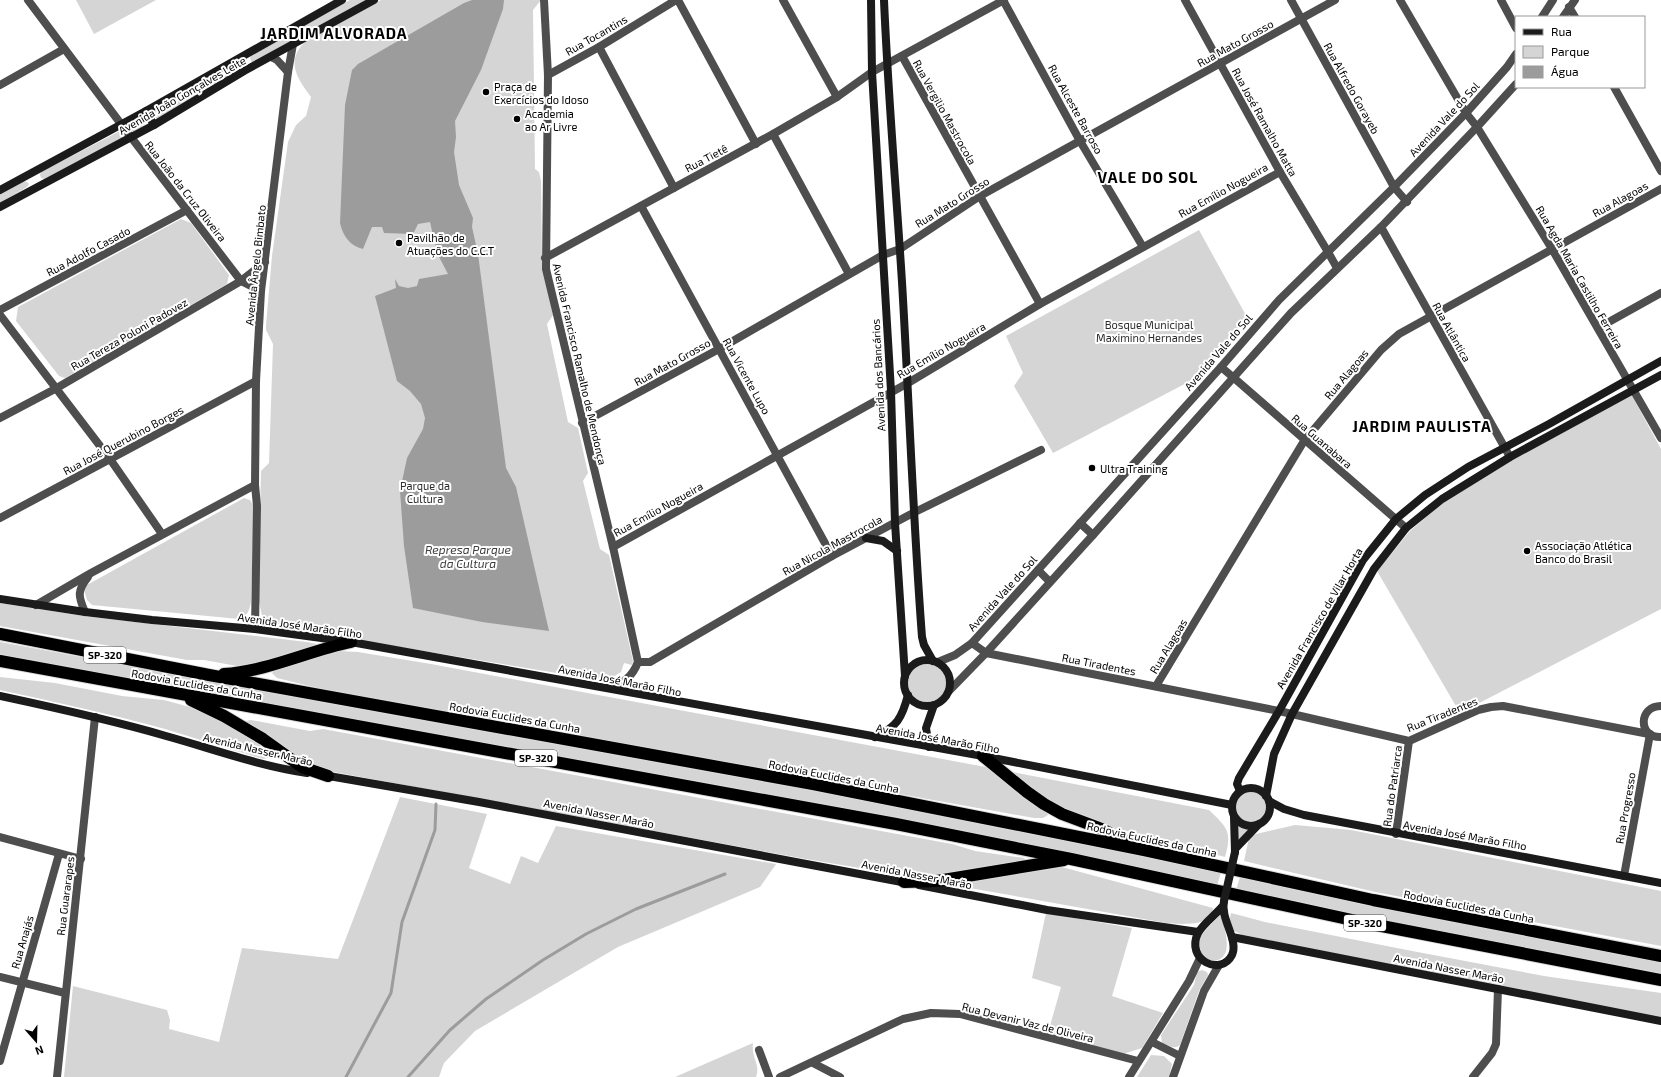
<svg xmlns="http://www.w3.org/2000/svg" width="1661" height="1077" viewBox="0 0 1661 1077" font-family="'Exo 2',sans-serif">
  <rect width="100%" height="100%" fill="#fff"/>
  <g fill="#d5d5d5">
    <polygon points="76,0 156,0 94,34"/>
    <polygon points="350,0 367,0 252,63 250,58 251,56"/>
    <path d="M381,0h160l-8,10 2,159 4,3 2,9 1,79 11,55 -6,9 21,98 10,6 10,45 -5,8 17,68 9,6 24,106 -1,4 -8,-2 -3,9 -10,6 -12,2 -333,-55 -3,-4 -5,-25 3,-125 8,-8 4,-119 -7,-14v-5l6,-69 16,-114 8,-17 10,-9 5,-19c-15,-20 -26,-37 -4,-57z"/>
    <polygon points="232,68 235,68 237,71 158,119 155,118 154,114 154,112"/>
    <path d="M140,120l4,1 2,2c-3,4 -11,9 -16,9l-1,-6z"/>
    <polygon points="120,131 123,131 125,136 123,138 44,179 41,178 40,175 41,172"/>
    <polygon points="23,181 27,182 29,184 27,187 0,203 0,194"/>
    <polygon points="181,219 191,223 229,275 227,284 65,378 59,376 16,321 18,307"/>
    <polygon points="1199,230 1248,319 1196,378 1053,453 1014,386 1023,373 1006,336"/>
    <polygon points="1631,394 1661,449 1661,609 1460,713 1377,571 1410,531 1445,501 1489,472"/>
    <path d="M244,498l6,2 3,5 1,7 -3,90c-2,9 -3,13 -12,17l-147,-14 -5,-5 -3,-10 3,-5z"/>
    <polygon points="0,603 84,616 307,642 326,646 248,668 204,660 187,660 0,626"/>
    <polygon points="0,642 573,747 760,779 1221,872 1217,886 0,655"/>
    <polygon points="339,651 358,652 431,664 991,768 1047,812 1048,815 1043,818 1034,818 342,694 277,678 272,673 275,670"/>
    <circle cx="927" cy="683" r="19"/>
    <path d="M0,677l55,6 67,13 42,4 33,9 25,10 47,32v6l-5,2c-33,-9 -66,-20 -99,-30 -54,-15 -110,-27 -165,-39z"/>
    <polygon points="251,720 310,731 323,729 952,844 975,851 1024,858 1027,862 925,879 806,859 312,768 247,725 246,721"/>
    <path d="M1007,771l202,39c19,18 23,22 16,47l-121,-32 -40,-13z"/>
    <circle cx="1251" cy="807" r="17"/>
    <polygon points="400,797 487,814 469,868 510,884 521,856 538,863 556,826 776,864 760,887 618,947 475,1031 444,1063 439,1077 64,1077 73,986 167,1010 170,1020 169,1029 219,1042 242,948 338,959"/>
    <polygon points="1238,823 1248,827 1254,826 1237,845"/>
    <polygon points="1295,825 1351,830 1661,891 1661,946 1375,892 1244,861 1249,838 1256,834"/>
    <path d="M1062,867l151,41c-1,3 -1,7 -3,9 -8,9 -33,7 -44,6l-202,-36 1,-4 5,-3z"/>
    <polygon points="1240,877 1661,961 1661,975 1366,919 1236,890"/>
    <polygon points="1046,913 1132,928 1112,996 1163,1013 1142,1048 1123,1054 1048,1033 1061,987 1032,978"/>
    <path d="M1222,913c1,15 15,47 -10,48l-12,-6 -2,-13 3,-7z"/>
    <polygon points="1231,913 1265,922 1407,950 1544,976 1661,993 1661,1018 1244,936 1232,930 1229,923"/>
    <path d="M1202,970l5,2 1,3 -9,16 -19,54c-6,5 -12,0 -18,-2l-1,-8 33,-50 3,-13z"/>
    <path d="M753,1043c-2,15 8,22 3,34h-81z"/>
    <polygon points="1151,1055 1164,1056 1172,1064 1169,1077 1137,1077"/>
  </g>
  <path fill="#9c9c9c" d="M472,0h32l-1,9 -22,61 -26,51 1,16 -2,15 5,33 14,33 -1,9 6,27 28,214 10,19 33,144 -67,-9 -69,-14 -9,-62 -4,-55 7,-33 16,-29 2,-11 -4,-14 -11,-13 -13,-10 -22,-85 21,-8 -1,-9 4,7 9,2 9,-2 2,-7 29,-5 -11,-21 -7,-31 -12,2 -5,10 -29,-1 -2,-6h-10l-9,22c-13,-3 -20,-13 -23,-26l5,-118 7,-35 6,-6 106,-61z"/>
  <g fill="none" stroke-linecap="round" stroke-linejoin="round">
    <g stroke="#9c9c9c" stroke-width="3">
      <polyline points="346,1077 391,993 402,922 435,830 436,804"/>
      <polyline points="408,1077 450,1030 486,999 543,960 586,934 636,909 725,874"/>
    </g>
    <g stroke="#dbdbdb" stroke-width="14">
      <g id="motorway">
        <polyline points="0,634 209,675 813,784 1144,850 1373,900 1661,956"/>
        <polyline points="0,661 896,824 1071,859 1366,923 1661,980"/>
        <path d="M224,674c44,-3 84,-23 127,-32"/>
        <polyline points="191,700 224,716 263,739 302,767 328,776"/>
        <polyline points="983,756 1027,792 1044,804 1062,814 1102,829 1130,843"/>
        <polyline points="904,882 937,881 1064,860"/>
      </g>
    </g>
    <g stroke="#4e4e4e" stroke-width="8">
      <polyline points="28,0 121,124 241,281 261,291"/>
      <polyline points="678,0 756,144"/>
      <polyline points="783,0 837,97"/>
      <polyline points="1003,0 1080,141 1143,247"/>
      <polyline points="1185,0 1280,172 1328,252"/>
      <polyline points="1291,0 1394,187"/>
      <polyline points="1400,0 1466,113"/>
      <polyline points="1501,0 1516,28"/>
      <polyline points="1569,7 1575,17"/>
      <polyline points="599,47 674,188"/>
      <polyline points="902,56 1040,304"/>
      <polyline points="548,75 599,47 676,0"/>
      <polyline points="0,85 64,49"/>
      <polyline points="1614,87 1661,171"/>
      <polyline points="1477,127 1552,249 1661,438"/>
      <polyline points="773,134 849,274"/>
      <polyline points="641,206 832,556"/>
      <polyline points="1381,227 1510,457"/>
      <polyline points="545,258 773,134 837,97 872,72 1004,0"/>
      <polyline points="0,310 187,210"/>
      <polyline points="0,315 110,459 162,534"/>
      <polyline points="1598,328 1661,293"/>
      <polyline points="1234,378 1406,528"/>
      <polyline points="0,418 55,389 241,281 265,262"/>
      <polyline points="582,423 719,349 883,255 900,249 980,196 1335,0"/>
      <polyline points="0,518 256,381"/>
      <polyline points="613,547 908,383 1040,304 1280,172"/>
      <polyline points="255,629 257,506 255,485"/>
      <polyline points="986,653 1279,711 1409,741 1478,710 1491,707 1503,706 1649,734"/>
      <polyline points="638,662 650,662 832,556 913,513 1041,450"/>
      <polyline points="1156,686 1304,441 1381,350 1399,334 1661,189"/>
      <path d="M1661,706c-23,0 -23,32 0,31"/>
      <polyline points="1396,834 1409,741"/>
      <polyline points="0,837 81,859"/>
      <polyline points="1624,876 1650,734"/>
      <polyline points="0,977 65,993"/>
      <polyline points="759,1050 769,1077"/>
      <polyline points="0,1061 59,854"/>
      <polyline points="813,1063 840,1077"/>
      <polyline points="57,1077 95,717"/>
      <polyline points="780,1077 903,1019 931,1013 960,1014 1138,1061"/>
      <polyline points="1473,1077 1492,1053 1496,1044 1498,989"/>
    </g>
    <g stroke="#4e4e4e" stroke-width="8">
      <path d="M544,0l4,75 -2,194 67,278 25,115c-6,16 -15,21 -30,26"/>
      <polyline points="1542,17 1553,0"/>
      <polyline points="1563,17 1575,0"/>
      <polyline points="271,57 277,60 288,72"/>
      <polyline points="1466,113 1477,127"/>
      <polyline points="1394,187 1407,202"/>
      <polyline points="1328,252 1337,268"/>
      <polyline points="1221,367 1234,378"/>
      <polyline points="1080,523 1093,535"/>
      <polyline points="1038,570 1050,582"/>
      <polyline points="36,605 91,573 255,485 256,381 261,291 288,72 293,44"/>
      <path d="M85,612c-7,-16 -8,-21 3,-35"/>
      <polyline points="972,643 986,653"/>
      <polyline points="938,662 955,655 972,643 1221,367 1279,300 1394,187 1466,113 1507,67 1516,54"/>
      <polyline points="949,691 986,653 1093,535 1291,313 1381,227 1477,127 1516,84"/>
      <polyline points="1152,1042 1180,1056"/>
      <polyline points="1129,1077 1189,981 1200,958"/>
      <polyline points="1173,1077 1204,991 1219,965"/>
    </g>
    <g stroke="#1b1b1b" stroke-width="8">
      <polyline points="871,0 872,72 891,391 895,523 905,676"/>
      <path d="M884,0c4,94 12,188 18,282 7,118 11,237 20,355l2,8 9,16"/>
      <polyline points="146,111 154,125"/>
      <polyline points="0,190 146,111 342,0"/>
      <polyline points="0,207 154,125 244,71 374,0"/>
      <polyline points="866,538 883,541 897,551"/>
      <polyline points="0,599 85,612 152,620 255,629 351,642 983,756 1232,805"/>
      <circle cx="927" cy="683" r="23"/>
      <path d="M0,696c56,12 111,24 166,40 47,13 93,30 141,37"/>
      <path d="M875,737c22,-10 27,-19 33,-42"/>
      <polyline points="929,747 926,728 934,705"/>
      <polyline points="323,775 479,802 907,883"/>
      <circle cx="1251" cy="807" r="19"/>
      <polyline points="1240,791 1237,784 1239,778 1279,711 1363,560 1396,519 1425,495 1468,467 1549,424 1661,361"/>
      <polyline points="1266,796 1274,754 1292,714 1374,569 1406,528 1442,499 1510,457 1661,375"/>
      <polyline points="1269,801 1284,809 1304,815 1661,883"/>
      <polyline points="1234,817 1235,852"/>
      <polyline points="1236,848 1259,824"/>
      <polyline points="919,885 1047,910 1198,932"/>
      <path d="M1223,906c-7,8 -21,19 -25,27 -13,27 23,44 34,22 7,-15 -12,-36 -8,-54"/>
      <polyline points="1232,937 1661,1021"/>
    </g>
    <use href="#motorway" stroke="#000" stroke-width="12"/>
    <polyline stroke="#1b1b1b" stroke-width="8" points="1224,901 1235,852"/>
  </g>
  <g fill="#000" stroke="#fff" stroke-width="1.5">
    <circle cx="486" cy="92" r="4"/>
    <circle cx="517" cy="119" r="4"/>
    <circle cx="399" cy="243" r="4"/>
    <circle cx="1092" cy="468" r="4"/>
    <circle cx="1527" cy="551" r="4"/>
  </g>
  <g text-anchor="middle" dominant-baseline="central" stroke-width="4" stroke-linejoin="round" paint-order="stroke">
    <g fill="#fff" stroke="#4c4c4c" stroke-width="1">
      <rect x="84" y="647" width="42" height="16" rx="3"/>
      <rect x="515" y="750" width="42" height="16" rx="3"/>
      <rect x="1344" y="915" width="42" height="16" rx="3"/>
    </g>
    <g font-size="10" font-weight="bold" fill="#000">
      <text x="105" y="655">SP-320</text>
      <text x="536" y="758">SP-320</text>
      <text x="1365" y="923">SP-320</text>
    </g>
    <g font-size="11" fill="#000" stroke="#fff">
      <text transform="translate(596 35) rotate(-30)">Rua Tocantins</text>
      <text transform="translate(1235 43) rotate(-29)">Rua Mato Grosso</text>
      <text transform="translate(1352 88) rotate(61)">Rua Alfredo Gorayeb</text>
      <text transform="translate(182 95) rotate(-30)">Avenida João Gonçalves Leite</text>
      <text transform="translate(1076 109) rotate(61)">Rua Alceste Barroso</text>
      <text transform="translate(945 112) rotate(61)">Rua Vergilio Mastrocola</text>
      <text transform="translate(1444 119) rotate(-47)">Avenida Vale do Sol</text>
      <text transform="translate(1265 122) rotate(61)">Rua José Ramalho Matta</text>
      <text transform="translate(706 158) rotate(-28)">Rua Tietê</text>
      <text transform="translate(1223 190) rotate(-29)">Rua Emílio Nogueira</text>
      <text transform="translate(186 191) rotate(52)">Rua João da Cruz Oliveira</text>
      <text transform="translate(1620 199) rotate(-29)">Rua Alagoas</text>
      <text transform="translate(952 202) rotate(-32)">Rua Mato Grosso</text>
      <text transform="translate(88 251) rotate(-28)">Rua Adolfo Casado</text>
      <text transform="translate(255 265) rotate(-84)">Avenida Ângelo Bimbato</text>
      <text transform="translate(1580 277) rotate(60)">Rua Agda Maria Castilho Ferreira</text>
      <text transform="translate(1452 332) rotate(61)">Rua Atlântica</text>
      <text transform="translate(129 334) rotate(-30)">Rua Tereza Poloni Padovez</text>
      <text transform="translate(941 350) rotate(-30)">Rua Emílio Nogueira</text>
      <text transform="translate(1218 352) rotate(-49)">Avenida Vale do Sol</text>
      <text transform="translate(672 362) rotate(-29)">Rua Mato Grosso</text>
      <text transform="translate(580 364) rotate(77)">Avenida Francisco Ramalho de Mendonça</text>
      <text transform="translate(1346 374) rotate(-50)">Rua Alagoas</text>
      <text transform="translate(878 375) rotate(-93)">Avenida dos Bancários</text>
      <text transform="translate(747 376) rotate(61)">Rua Vicente Lupo</text>
      <text transform="translate(123 440) rotate(-28)">Rua José Querubino Borges</text>
      <text transform="translate(1322 441) rotate(41)">Rua Guanabara</text>
      <text transform="translate(658 509) rotate(-29)">Rua Emílio Nogueira</text>
      <text transform="translate(832 545) rotate(-29)">Rua Nicola Mastrocola</text>
      <text transform="translate(1002 593) rotate(-48)">Avenida Vale do Sol</text>
      <text transform="translate(1319 618) rotate(-60)">Avenida Francisco de Vilar Horta</text>
      <text transform="translate(300 625) rotate(8)">Avenida José Marão Filho</text>
      <text transform="translate(1168 646) rotate(-59)">Rua Alagoas</text>
      <text transform="translate(1099 664) rotate(11)">Rua Tiradentes</text>
      <text transform="translate(620 680) rotate(11)">Avenida José Marão Filho</text>
      <text transform="translate(197 684) rotate(10)">Rodovia Euclides da Cunha</text>
      <text transform="translate(1442 714) rotate(-22)">Rua Tiradentes</text>
      <text transform="translate(515 717) rotate(10)">Rodovia Euclides da Cunha</text>
      <text transform="translate(938 738) rotate(10)">Avenida José Marão Filho</text>
      <text transform="translate(258 749) rotate(13)">Avenida Nasser Marão</text>
      <text transform="translate(834 776) rotate(11)">Rodovia Euclides da Cunha</text>
      <text transform="translate(1392 786) rotate(-82)">Rua do Patriarca</text>
      <text transform="translate(1625 808) rotate(-80)">Rua Progresso</text>
      <text transform="translate(599 813) rotate(11)">Avenida Nasser Marão</text>
      <text transform="translate(1465 835) rotate(10)">Avenida José Marão Filho</text>
      <text transform="translate(1152 839) rotate(12)">Rodovia Euclides da Cunha</text>
      <text transform="translate(917 874) rotate(11)">Avenida Nasser Marão</text>
      <text transform="translate(65 896) rotate(-83)">Rua Guararapes</text>
      <text transform="translate(1469 906) rotate(11)">Rodovia Euclides da Cunha</text>
      <text transform="translate(22 942) rotate(-74)">Rua Anajás</text>
      <text transform="translate(1449 968) rotate(11)">Avenida Nasser Marão</text>
      <text transform="translate(1028 1022) rotate(14)">Rua Devanir Vaz de Oliveira</text>
    </g>
    <g font-size="11" fill="#000" stroke="#fff" text-anchor="start">
      <text x="494" y="86">Praça de<tspan x="494" dy="13">Exercícios do Idoso</tspan></text>
      <text x="525" y="113">Academia<tspan x="525" dy="13">ao Ar Livre</tspan></text>
      <text x="407" y="237">Pavilhão de<tspan x="407" dy="13">Atuações do C.C.T</tspan></text>
      <text x="1100" y="468">Ultra Training</text>
      <text x="1535" y="545">Associação Atlética<tspan x="1535" dy="13">Banco do Brasil</tspan></text>
    </g>
    <g font-size="11" fill="#2c2c2c" stroke="#fff">
      <text x="1149" y="324">Bosque Municipal<tspan x="1149" dy="13">Maximino Hernandes</tspan></text>
      <text x="425" y="485">Parque da<tspan x="425" dy="13">Cultura</tspan></text>
    </g>
    <g font-size="12" font-style="italic" fill="#3d3d3d" stroke="#fff">
      <text x="468" y="549">Represa Parque<tspan x="468" dy="14">da Cultura</tspan></text>
    </g>
    <g font-size="15" font-weight="bold" letter-spacing="1" fill="#000" stroke="#fff">
      <text x="334" y="33">JARDIM ALVORADA</text>
      <text x="1148" y="177">VALE DO SOL</text>
      <text x="1422" y="426">JARDIM PAULISTA</text>
    </g>
  </g>
  <rect x="1515" y="16" width="130" height="72" fill="#ffffff" stroke="#999999"/>
  <rect x="1523" y="29" width="20" height="6" fill="#1b1b1b" stroke="#999999"/>
  <text x="1551" y="36" font-size="12" fill="#000000">Rua</text>
  <rect x="1523" y="46" width="20" height="12" fill="#d5d5d5" stroke="#999999"/>
  <text x="1551" y="56" font-size="12" fill="#000000">Parque</text>
  <rect x="1523" y="66" width="20" height="12" fill="#9c9c9c" stroke="#999999"/>
  <text x="1551" y="76" font-size="12" fill="#000000">Água</text>
  <g transform="translate(36 1041) rotate(160)" stroke="#ffffff" stroke-width="3" paint-order="stroke">
  <path d="M0-3L7 15L0 10L-7 15Z" fill="#000000"/>
  <text y="-6" font-size="11" font-weight="bold" text-anchor="middle" fill="#000000">N</text>
  </g>
</svg>
